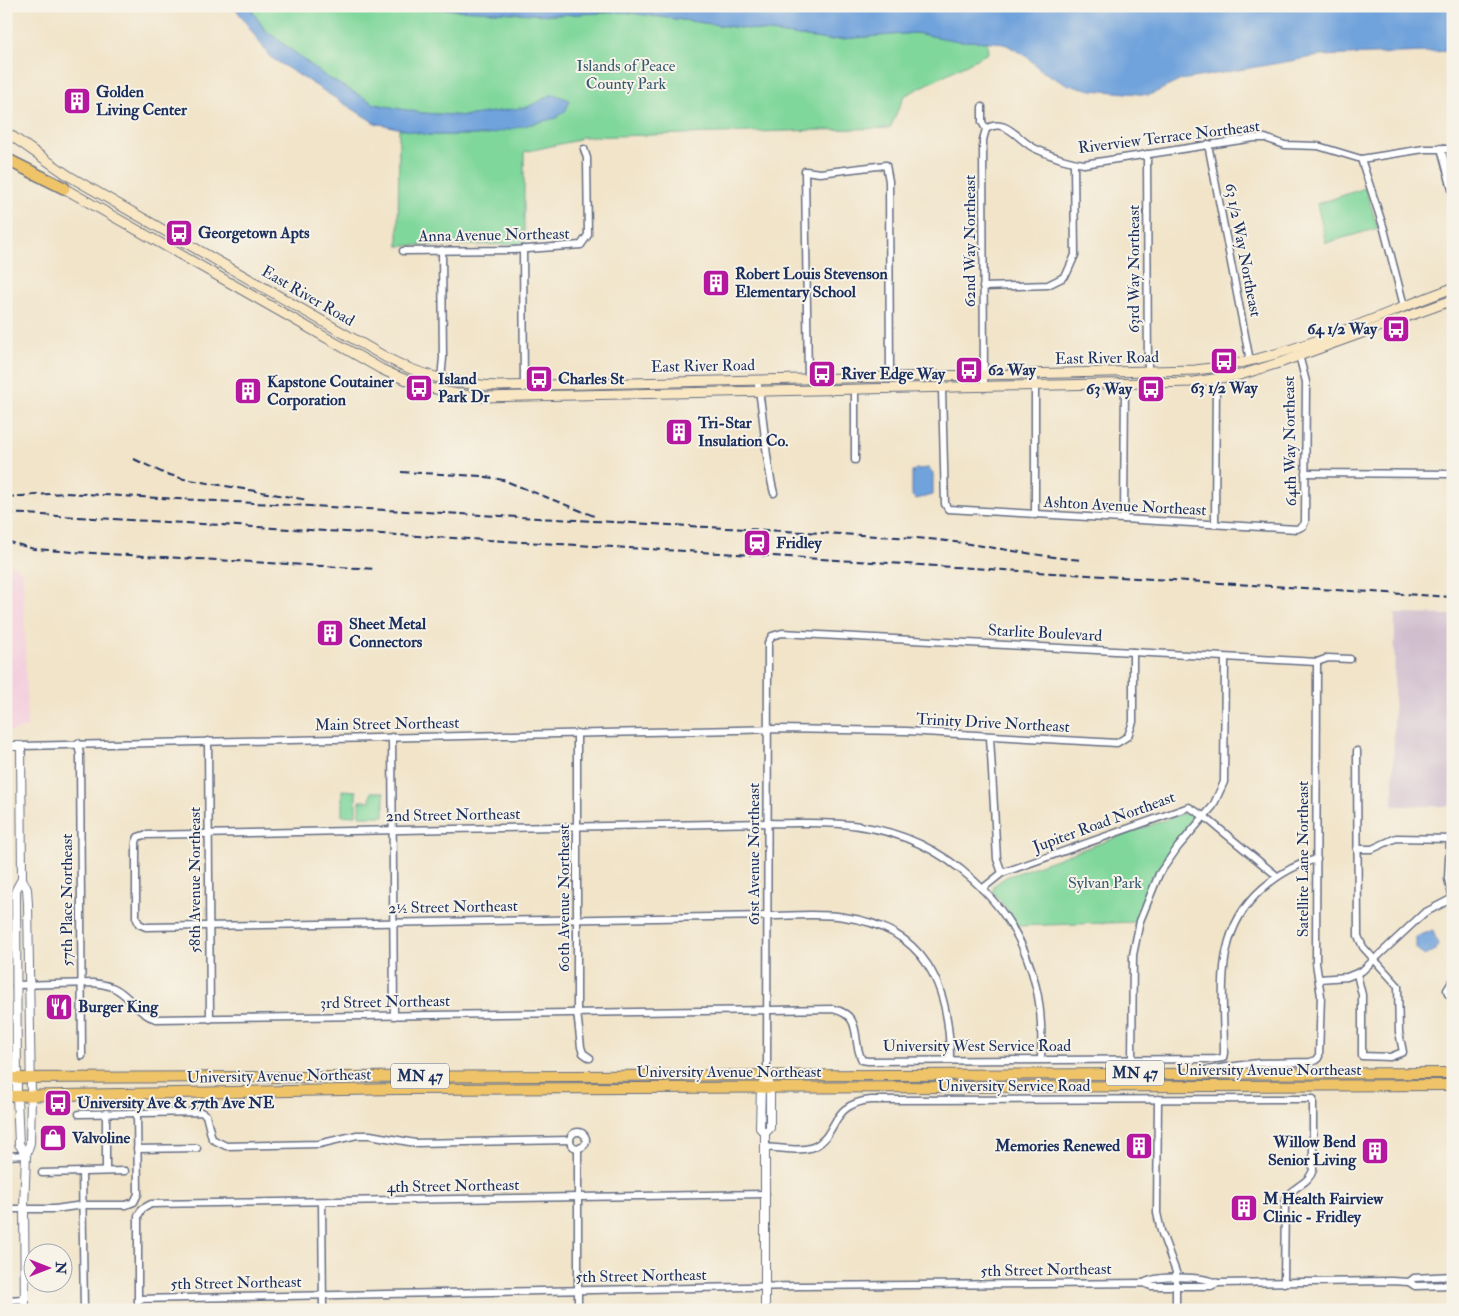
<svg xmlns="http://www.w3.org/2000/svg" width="1459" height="1316" viewBox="0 0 1459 1316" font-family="'IM FELL Double Pica',serif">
  <rect width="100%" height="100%" fill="#f7f3e8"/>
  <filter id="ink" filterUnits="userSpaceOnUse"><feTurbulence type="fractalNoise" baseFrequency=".02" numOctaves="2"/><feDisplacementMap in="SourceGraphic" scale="10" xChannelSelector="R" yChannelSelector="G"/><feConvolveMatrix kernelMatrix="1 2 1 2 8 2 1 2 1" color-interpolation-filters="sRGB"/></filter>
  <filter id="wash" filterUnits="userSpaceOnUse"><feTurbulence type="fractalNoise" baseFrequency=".0096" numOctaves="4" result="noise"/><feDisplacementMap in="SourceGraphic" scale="20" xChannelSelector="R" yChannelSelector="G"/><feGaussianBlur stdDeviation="1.12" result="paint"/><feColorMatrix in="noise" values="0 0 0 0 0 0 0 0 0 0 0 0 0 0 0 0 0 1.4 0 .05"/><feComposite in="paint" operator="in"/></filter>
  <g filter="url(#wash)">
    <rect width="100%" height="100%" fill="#f1e4c9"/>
    <g fill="#f4cfde">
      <polygon points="6,561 23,572 27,727 6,733"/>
      <rect x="6" y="756" width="1" height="313"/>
    </g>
    <polygon fill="#d0bdce" points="1395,614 1453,615 1453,806 1393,806"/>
    <g fill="#80d79b" stroke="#4e837c">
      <polygon points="249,6 381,6 554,15 624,12 829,40 915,33 987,42 988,53 904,96 890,128 581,137 578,140 524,152 524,244 398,246 399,128 428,135 486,135 553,94 528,107 466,116 422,113 375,104 325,76 264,29"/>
      <polygon points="1365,188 1378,228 1326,243 1317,204"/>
      <polygon points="342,790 356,791 356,815 342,816"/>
      <polygon points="371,792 384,792 384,816 360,816 360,801 370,801"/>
      <path d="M1190,811l5,5v4c-26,32 -47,62 -59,102l-119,4 -7,-13 -17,-21 1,-7 12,-8z"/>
    </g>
    <g fill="#6fa2db" stroke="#45689c">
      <polygon points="234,6 249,6 264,29 325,76 375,104 422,113 466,116 528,107 553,94 570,100 566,110 556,118 486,135 428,135 375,123 270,57"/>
      <polygon points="381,6 1453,6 1453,51 1319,56 1181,80 1150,95 1092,90 1065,84 1042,71 1027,57 1007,45 995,42 959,41 915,33 829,40 624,12 554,15"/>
      <polygon points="929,468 933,473 933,495 916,499 912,496 912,472 916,469"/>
      <polygon points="1433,930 1438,945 1436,950 1424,956 1416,948 1416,937"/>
    </g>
  </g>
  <g filter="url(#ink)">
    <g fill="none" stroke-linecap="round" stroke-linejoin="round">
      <g stroke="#666e83" stroke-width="9">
        <g id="minor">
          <polyline points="982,107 982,122 986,129 983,140 984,388"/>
          <path d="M986,129c20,-13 33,13 50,20 15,7 32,13 48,15l170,-26h11l20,7 33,1 43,13 63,-10h29"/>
          <polyline points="1208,144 1250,361"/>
          <polyline points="1441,148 1453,193"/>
          <polyline points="1147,154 1148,384"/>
          <polyline points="1361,159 1384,229 1404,306"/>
          <polyline points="523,249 524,388"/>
          <polyline points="403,251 514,250 581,245 588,235 587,158 584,149"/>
          <polyline points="983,287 1048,285 1062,278 1067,273 1075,255 1074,163"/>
          <polyline points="441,379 443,358 442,250"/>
          <path d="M757,380c8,38 7,76 17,113"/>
          <polyline points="808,380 805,171 820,173 886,165 889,181 890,378"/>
          <polyline points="942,389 945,504 948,509 1297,529 1303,526 1305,522 1306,382 1299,355"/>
          <polyline points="855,391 855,460"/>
          <polyline points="1305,473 1453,474"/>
          <polyline points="1035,515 1035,375"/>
          <polyline points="1124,519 1125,384"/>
          <polyline points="1215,524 1216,380"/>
          <polyline points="1317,662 1328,658 1350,659"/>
          <polyline points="577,733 577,1012 581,1047 583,1053 590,1058"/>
          <polyline points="392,737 394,1016"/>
          <polyline points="990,737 997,859 1002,873"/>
          <polyline points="208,741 210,1019"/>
          <polyline points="78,743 80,755 82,1056"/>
          <polyline points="21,746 777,729 906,731 1117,743 1128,736 1133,722 1133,652"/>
          <polyline points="1357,849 1372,849 1396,838 1450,839 1448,879 1453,899"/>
          <polyline points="982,889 1002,873 1189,807 1205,817 1277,876"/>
          <polyline points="1357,974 1362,995 1362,1056 1390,1057 1403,1052 1399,1032 1398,986 1363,947 1358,936 1357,751"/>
          <polyline points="1319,979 1347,977 1362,971 1424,913 1453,898"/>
          <polyline points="1453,981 1447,990 1448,994 1453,997"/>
          <path d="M16,985l78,-2c6,1 14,2 20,5 17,8 23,26 42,31l677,-10c31,7 18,30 29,51l6,1 348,-2 7,-1 1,-5c0,-61 -12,-121 39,-165 16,-14 33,-24 54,-29"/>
          <polyline points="1132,1059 1133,955 1140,921 1159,874 1178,847 1213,806 1224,782 1225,658"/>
          <path d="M950,1060c0,-75 -25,-132 -106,-143 -25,-4 -52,-1 -77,-1l-621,11 -7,-3 -3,-7v-75l2,-5 6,-2 624,-12c30,1 61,-2 91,3 86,12 158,77 177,161 6,24 6,48 5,72"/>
          <polyline points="1206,1070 1258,1063 1310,1062 1317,1060 1319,1056 1321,996 1316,963 1317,662"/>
          <polyline points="767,1074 768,643 772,636 782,633 1317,662"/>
          <polyline points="1158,1099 1157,1213 1161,1231 1176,1272 1176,1310"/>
          <polyline points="106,1113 106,1171"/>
          <polyline points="79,1114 201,1112 206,1115 212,1139 226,1146 319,1144 357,1135 370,1135 415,1143 570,1140"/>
          <circle cx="578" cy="1140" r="8"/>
          <path d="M765,1147c15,1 34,5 48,0 26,-11 15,-43 58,-47l442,-1v71c-5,16 -23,16 -28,31l-1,82"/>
          <polyline points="137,1149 197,1148"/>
          <polyline points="6,1156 26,1155"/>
          <polyline points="82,1172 84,1310"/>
          <polyline points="42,1173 125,1171"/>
          <polyline points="322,1202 323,1310"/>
          <polyline points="6,1209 55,1209 83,1205 126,1205 134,1202 138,1194 137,1113"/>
          <polyline points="1409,1282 1414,1278 1453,1276"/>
          <path d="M1144,1283c14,-8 58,-7 73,0l174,-2 18,1 6,4 38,-1"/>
          <polyline points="138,1299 800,1286 1144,1283 1151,1286 1211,1286 1217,1283"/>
          <polyline points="6,1300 25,1299"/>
          <polyline points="138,1310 138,1216 142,1209 151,1204 766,1194"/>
          <polyline points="578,1310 578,1148"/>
        </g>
      </g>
      <g stroke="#666e83" stroke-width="10">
        <g id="tertiary">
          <polyline points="6,746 21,746 22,879 27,889 28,904 31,1096 30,1143 26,1155 24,1208 25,1310"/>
          <polyline points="22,879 16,890 17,1096 19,1144 26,1155"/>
          <polyline points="763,1083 761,1087 760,1128 765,1133"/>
          <polyline points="765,1310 765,1133 770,1128 770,1087 767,1074"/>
        </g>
      </g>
      <g stroke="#666e83" stroke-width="11">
        <g id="secondary">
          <path d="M6,132l63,44 318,182c36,19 72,27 112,28l696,-16c88,-8 175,-52 258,-82"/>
          <path d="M60,186l321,183c33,16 65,25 101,28l712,-15 46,-7 42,-13 171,-62"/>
        </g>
      </g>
      <g stroke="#666e83" stroke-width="12">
        <g id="primary">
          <polyline points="6,1078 1453,1073"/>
          <polyline points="6,1096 398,1089 1453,1085"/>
        </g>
      </g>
      <g stroke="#666e83" stroke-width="14">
        <polyline id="motorway" points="6,159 64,188"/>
      </g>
      <use href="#minor" stroke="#fff" stroke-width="6"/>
      <use href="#tertiary" stroke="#fff" stroke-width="8"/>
      <use href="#secondary" stroke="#f9e7c3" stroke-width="9"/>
      <use href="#primary" stroke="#efc469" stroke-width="10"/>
      <use href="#motorway" stroke="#efc469" stroke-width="11"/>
      <g stroke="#1b2f5e" stroke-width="2" stroke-dasharray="8 4" stroke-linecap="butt">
        <polyline points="134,459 163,473 184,479 308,500"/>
        <polyline points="401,472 481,476 503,480 594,516"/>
        <path d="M6,497l59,-4 851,45c56,4 110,17 165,22"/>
        <polyline points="6,513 755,555 1453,597"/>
        <polyline points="6,541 34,549 74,552 376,569"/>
      </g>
    </g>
  </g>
  <defs>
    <g id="building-square" transform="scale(1.4375)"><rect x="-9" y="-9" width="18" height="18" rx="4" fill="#b5179e" stroke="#f7f3e8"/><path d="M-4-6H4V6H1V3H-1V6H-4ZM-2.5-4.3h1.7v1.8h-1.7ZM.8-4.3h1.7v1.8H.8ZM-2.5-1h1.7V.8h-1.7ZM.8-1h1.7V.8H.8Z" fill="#fff"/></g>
    <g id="bus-square" transform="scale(1.4375)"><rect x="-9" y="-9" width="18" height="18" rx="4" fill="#b5179e" stroke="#f7f3e8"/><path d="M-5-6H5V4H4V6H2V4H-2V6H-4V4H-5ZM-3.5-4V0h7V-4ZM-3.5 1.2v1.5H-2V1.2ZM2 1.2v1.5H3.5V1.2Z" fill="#fff"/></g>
    <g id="station-square" transform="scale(1.4375)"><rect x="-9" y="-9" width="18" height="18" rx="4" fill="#b5179e" stroke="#f7f3e8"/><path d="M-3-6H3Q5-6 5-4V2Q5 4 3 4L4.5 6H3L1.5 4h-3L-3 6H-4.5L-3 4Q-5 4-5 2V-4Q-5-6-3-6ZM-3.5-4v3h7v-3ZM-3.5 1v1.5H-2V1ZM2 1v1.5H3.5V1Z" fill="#fff"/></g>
    <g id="restaurant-square" transform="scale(1.4375)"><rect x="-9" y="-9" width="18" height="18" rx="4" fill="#b5179e" stroke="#f7f3e8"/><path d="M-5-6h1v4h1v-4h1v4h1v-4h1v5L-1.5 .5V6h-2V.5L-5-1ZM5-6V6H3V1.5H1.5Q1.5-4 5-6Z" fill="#fff"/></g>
    <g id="shop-square" transform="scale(1.4375)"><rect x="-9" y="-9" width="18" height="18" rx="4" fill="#b5179e" stroke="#f7f3e8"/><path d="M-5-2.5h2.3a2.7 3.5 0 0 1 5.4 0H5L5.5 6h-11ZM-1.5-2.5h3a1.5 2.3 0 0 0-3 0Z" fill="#fff"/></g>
  </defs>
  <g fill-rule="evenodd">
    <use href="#building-square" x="77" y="101"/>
    <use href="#bus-square" x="179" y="233"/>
    <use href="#building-square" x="716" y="283"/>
    <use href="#bus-square" x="1396" y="329"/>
    <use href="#bus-square" x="1224" y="361"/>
    <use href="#bus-square" x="969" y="370"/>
    <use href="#bus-square" x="822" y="374"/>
    <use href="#bus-square" x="539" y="379"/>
    <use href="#bus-square" x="419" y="388"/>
    <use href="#bus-square" x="1151" y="389"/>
    <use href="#building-square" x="248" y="391"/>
    <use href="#building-square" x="679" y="432"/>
    <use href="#station-square" x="757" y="543"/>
    <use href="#building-square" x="330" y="633"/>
    <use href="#restaurant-square" x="59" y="1007"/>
    <use href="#bus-square" x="58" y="1103"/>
    <use href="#shop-square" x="53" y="1138"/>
    <use href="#building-square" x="1139" y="1146"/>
    <use href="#building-square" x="1375" y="1151"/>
    <use href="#building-square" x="1244" y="1208"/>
  </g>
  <g text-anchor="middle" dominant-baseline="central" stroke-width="4" stroke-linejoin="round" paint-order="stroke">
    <g fill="#f7f3e8" stroke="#5d6a87" stroke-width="1">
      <rect x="1106" y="1060.5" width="58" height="25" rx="4"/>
      <rect x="391" y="1063.5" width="58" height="25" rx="4"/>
    </g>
    <g font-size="15" font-weight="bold" fill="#1b2f5e">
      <text x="1135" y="1073">MN 47</text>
      <text x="420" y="1076">MN 47</text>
    </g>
    <g font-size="16" fill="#34596d" stroke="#f7f3e8">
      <text x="626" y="66">Islands of Peace<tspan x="626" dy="18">County Park</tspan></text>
      <text x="1105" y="883">Sylvan Park</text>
    </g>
    <g font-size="16" font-weight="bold" fill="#1b2f5e" stroke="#f7f3e8" text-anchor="start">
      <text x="96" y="92">Golden<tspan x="96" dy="18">Living Center</tspan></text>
      <text x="198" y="233">Georgetown Apts</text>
      <text x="735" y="274">Robert Louis Stevenson<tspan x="735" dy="18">Elementary School</tspan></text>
      <text x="1377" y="329" text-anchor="end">64 1/2 Way</text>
      <text x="988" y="370">62 Way</text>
      <text x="841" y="374">River Edge Way</text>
      <text x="438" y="379">Island<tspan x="438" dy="18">Park Dr</tspan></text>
      <text x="558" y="379">Charles St</text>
      <text x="267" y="382">Kapstone Coutainer<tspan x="267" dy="18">Corporation</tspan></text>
      <text x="1224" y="388" text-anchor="middle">63 1/2 Way</text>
      <text x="1132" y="389" text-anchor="end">63 Way</text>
      <text x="698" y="423">Tri-Star<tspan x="698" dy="18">Insulation Co.</tspan></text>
      <text x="776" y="543">Fridley</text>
      <text x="349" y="624">Sheet Metal<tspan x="349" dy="18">Connectors</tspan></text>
      <text x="78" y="1007">Burger King</text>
      <text x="77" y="1103">University Ave &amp; 57th Ave NE</text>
      <text x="72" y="1138">Valvoline</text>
      <text x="1356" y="1142" text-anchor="end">Willow Bend<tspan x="1356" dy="18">Senior Living</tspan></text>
      <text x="1120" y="1146" text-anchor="end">Memories Renewed</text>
      <text x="1263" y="1199">M Health Fairview<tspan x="1263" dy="18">Clinic - Fridley</tspan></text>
    </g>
    <g font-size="16" fill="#1b2f5e" stroke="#f7f3e8">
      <text transform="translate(1169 137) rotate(-7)">Riverview Terrace Northeast</text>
      <text transform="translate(494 235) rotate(-1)">Anna Avenue Northeast</text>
      <text transform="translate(970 241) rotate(-90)">62nd Way Northeast</text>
      <text transform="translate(1243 250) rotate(79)">63 1/2 Way Northeast</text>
      <text transform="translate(1134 269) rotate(-90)">63rd Way Northeast</text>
      <text transform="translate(308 296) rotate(30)">East River Road</text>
      <text transform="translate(1107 358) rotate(-1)">East River Road</text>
      <text transform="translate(703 366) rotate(-1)">East River Road</text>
      <text transform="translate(1290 441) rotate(-91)">64th Way Northeast</text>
      <text transform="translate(1125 506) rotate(3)">Ashton Avenue Northeast</text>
      <text transform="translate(1045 633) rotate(3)">Starlite Boulevard</text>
      <text transform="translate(993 723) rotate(3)">Trinity Drive Northeast</text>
      <text transform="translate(387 724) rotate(-1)">Main Street Northeast</text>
      <text transform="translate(453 815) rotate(-1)">2nd Street Northeast</text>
      <text transform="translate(1104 822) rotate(-20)">Jupiter Road Northeast</text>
      <text transform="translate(754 854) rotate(-90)">61st Avenue Northeast</text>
      <text transform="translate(1303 859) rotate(-90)">Satellite Lane Northeast</text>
      <text transform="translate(195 880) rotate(-90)">58th Avenue Northeast</text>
      <text transform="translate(564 898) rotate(-90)">60th Avenue Northeast</text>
      <text transform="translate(67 900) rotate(-90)">57th Place Northeast</text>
      <text transform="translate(453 907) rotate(-1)">2½ Street Northeast</text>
      <text transform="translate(385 1002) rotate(-1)">3rd Street Northeast</text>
      <text x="977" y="1046">University West Service Road</text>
      <text x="1269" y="1070">University Avenue Northeast</text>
      <text x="729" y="1072">University Avenue Northeast</text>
      <text transform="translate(279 1076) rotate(-1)">University Avenue Northeast</text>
      <text x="1014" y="1086">University Service Road</text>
      <text transform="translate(453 1186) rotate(-1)">4th Street Northeast</text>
      <text transform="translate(1046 1270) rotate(-1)">5th Street Northeast</text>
      <text transform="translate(641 1276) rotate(-1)">5th Street Northeast</text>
      <text transform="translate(236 1283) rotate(-1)">5th Street Northeast</text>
    </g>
  </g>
  <rect width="1459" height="1316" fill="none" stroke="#f7f3e8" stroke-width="25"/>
  <g transform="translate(48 1268) rotate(90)"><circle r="24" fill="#f7f3e8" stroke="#9fa5b1"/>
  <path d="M0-4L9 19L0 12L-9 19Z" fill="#b5179e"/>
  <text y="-8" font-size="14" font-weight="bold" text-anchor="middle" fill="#1b2f5e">N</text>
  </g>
</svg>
